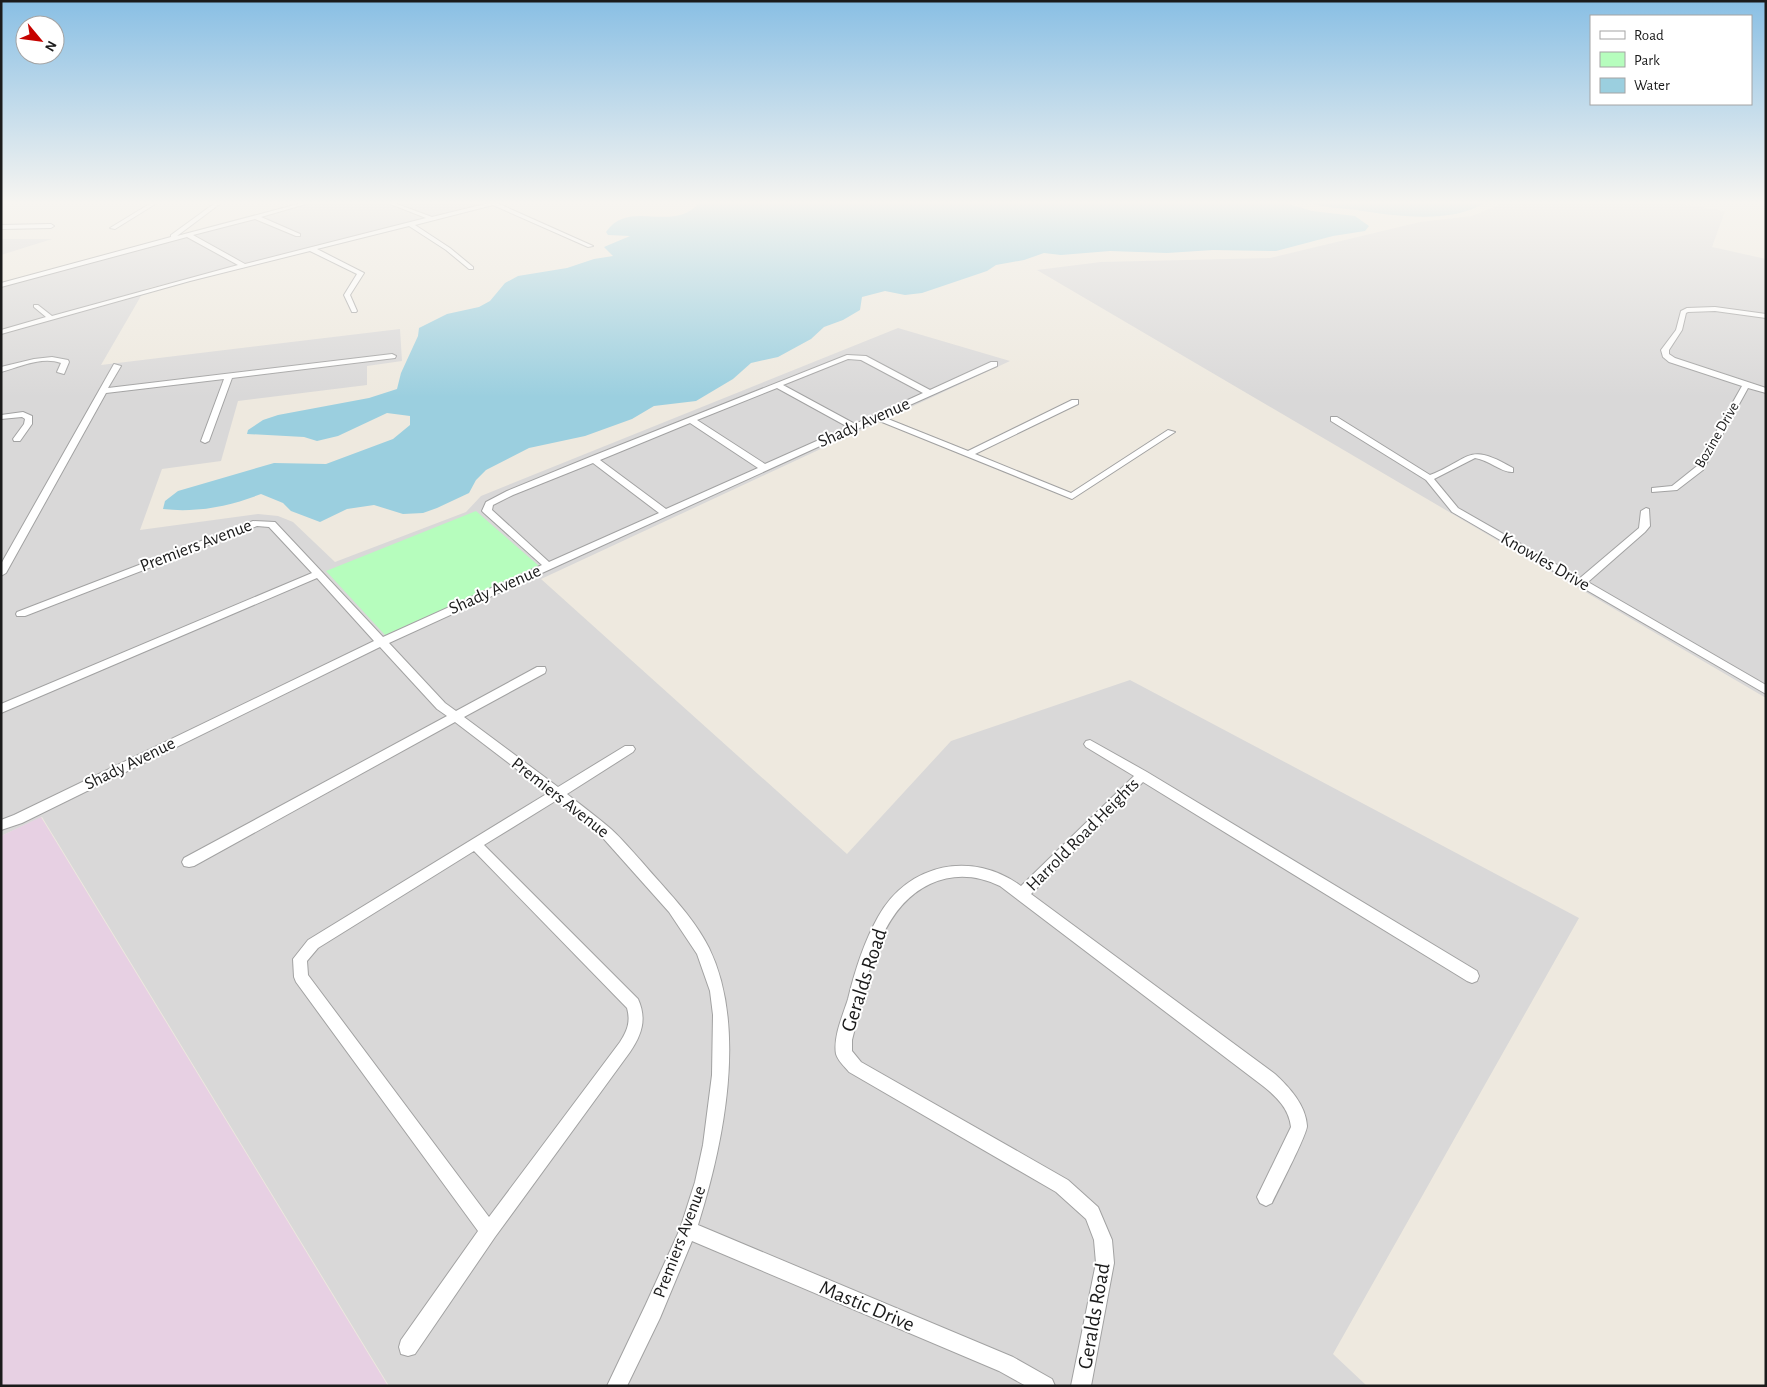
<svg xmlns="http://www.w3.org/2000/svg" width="1767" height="1387" viewBox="0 0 1767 1387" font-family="'Alegreya Sans',sans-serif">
  <rect width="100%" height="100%" fill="#eee9df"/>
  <g fill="#d9d8d8">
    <polygon points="313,203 493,203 145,289 101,365 400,329 402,361 367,366 367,385 238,401 221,461 162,469 140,530 258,514 278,516 293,522 335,562 466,512 481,496 898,328 1010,361 541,579 847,854 951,741 1130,680 1579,918 1333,1354 1367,1386 389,1386 42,817 1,836 1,287"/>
    <polygon points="1503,203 1676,203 1725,211 1712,247 1766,259 1766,698 1037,270 1101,262 1270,258 1420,222 1472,216"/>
    <polygon points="1,239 52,239 1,255"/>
  </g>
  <polygon fill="#e7d0e3" points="41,817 388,1386 1,1386 1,836"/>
  <polygon fill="#b6fdbd" points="476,511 539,566 385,635 326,571"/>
  <g fill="#9bcfdf">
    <path d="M699,203h586l27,8 43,5 14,10 -4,5 -32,5 -57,15 -63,-1 -46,3 -57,-2 -49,4 -17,-2 -20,7 -28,5 -9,6 -65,22 -17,2 -20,-4 -23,6 -2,13 -17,10 -19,7 -13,12 -33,18 -27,6 -18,16 -37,22 -42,5 -22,13 -47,17 -56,12 -43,22 -10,10 -7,13 -32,15 -14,5 -20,1 -29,-9 -27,4 -27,13 -29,-11 -8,-8 -22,-9c-31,12 -64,19 -98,15l2,-8 13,-10 96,-28 52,1 67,-25 17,-14v-9l-23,-3 -49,23 -21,5 -13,-4 -57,-3 1,-4 15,-10 15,-5 91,-17 28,-9 4,-16 17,-37 1,-8 28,-14 32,-7 11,-6 15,-18 13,-7 49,-8 27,-9 19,-3 -9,-9 26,-11 -22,-1 -2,-3c23,-34 67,2 93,-29z"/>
    <path d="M1311,203h173c-32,21 -91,13 -127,7 -16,-2 -30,-2 -46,-7z"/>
  </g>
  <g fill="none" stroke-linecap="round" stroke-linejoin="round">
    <g stroke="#a2a2a2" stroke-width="2">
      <g id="street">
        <polygon points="151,203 157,203 115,229 110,228"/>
        <polygon points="215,203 221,203 177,236 302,203 309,203 261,217 300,234 300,236 296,236 255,219 193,235 245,264 426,218 388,203 394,203 432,217 489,203 497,203 593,246 588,247 493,205 415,225 450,248 473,267 473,269 469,269 446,250 409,226 317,249 364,273 350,295 357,311 356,312 352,312 344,295 357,274 310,251 190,281 1,334 1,330 46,317 34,307 34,305 38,305 52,316 238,265 187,237 1,287 1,283 171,237 171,235"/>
        <polygon points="1,225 51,224 54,226 51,228 1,229"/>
        <polygon points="1715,307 1766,314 1766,318 1715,311 1688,312 1686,313 1682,330 1669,350 1669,354 1675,358 1766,388 1766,393 1748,388 1703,470 1677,490 1652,492 1652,488 1672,486 1697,466 1742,386 1669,362 1663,357 1661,350 1676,330 1681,311 1687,308"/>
        <polygon points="392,354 396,356 395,358 232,378 209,441 205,443 201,441 224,379 106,393 6,573 1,576 1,564 114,364 121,366 108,388"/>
        <path d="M847,355l19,1 64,34 61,-28h6v4l-114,51 85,34 104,-51h6v4l-103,50 96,39 97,-63 7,2 -103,67 -195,-79 -488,223 56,60 11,8 81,-44h8l1,3 -1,3 -81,44 94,70 67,-41h8l2,3 -2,3 -66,42c14,11 30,23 44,35 11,10 21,22 31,33 23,27 51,54 67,86 39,80 14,197 -11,277l315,132 39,22 3,7h-29l-27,-15 -307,-130 -32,77 -33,68h-20l39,-82 34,-75 15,-47 8,-37 9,-70 1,-60 -3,-24 -13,-37 -28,-42 -66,-74 -46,-38 -73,45 154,154c9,20 4,35 -8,53l-135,185 -80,117 -7,2 -7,-2 -2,-7 2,-7 77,-109 -182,-249 -2,-5 -1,-18 15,-19 240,-147 -93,-71 -261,144 -5,1 -5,-1 -2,-4 2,-4 263,-142 -10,-7 -57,-62 -358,176 -21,7v-10l13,-5 360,-174 -57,-63 -316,135v-9l311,-131 -43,-46 -12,-1 -232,90h-8l-1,-2 1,-2 236,-91 22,1 108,115 159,-72 -58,-52 -2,-2 4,-9 21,-11 83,-34zM848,359l13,1 62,33 -68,31 -72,-39zM777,388l71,39 -83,37 -68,-44zM690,423l68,45 -92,41 -66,-49zM593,463l66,50 -110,49 -57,-52 1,-5 20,-10zM474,851l153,157c4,14 0,23 -7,34l-131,175 -181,-242 -1,-14 11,-13z"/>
        <path d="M52,357l16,3 1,2 -5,12 -7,-2 4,-9c-19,-7 -42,4 -60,9v-5l4,-1 29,-7z"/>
        <polygon points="23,412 32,416 32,424 20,441 14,441 13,439 24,424 25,419 22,417 1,419 1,415"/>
        <path d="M1331,417h6l93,58c41,-16 37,-34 83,-7v4c-11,1 -24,-12 -38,-14l-41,21 24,29 122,70 59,-50 2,-17 5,-3 3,1 1,17 -5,6 -57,50 178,103v9l-314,-182 -26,-32 -95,-59z"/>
        <path d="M1090,740l57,32 330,199 2,5 -2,5 -5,2 -5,-2 -324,-199 -112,112 244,180c14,13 31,31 32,52 0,9 -29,64 -35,77l-6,3 -6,-3 -3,-6 34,-70c-2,-18 -14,-30 -28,-41l-263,-200c-23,-11 -46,-13 -70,-2 -55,26 -64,103 -78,156v11l9,11 207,118 30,27 14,33 2,23 -23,123h-20l25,-123 -2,-23 -8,-21 -30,-27 -207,-120c-4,-5 -11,-11 -13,-18 -3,-17 7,-39 12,-55 7,-29 16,-57 30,-82 30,-54 94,-67 143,-31l113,-110 -48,-29 -2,-3 2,-3z"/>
      </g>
    </g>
    <use href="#street" fill="#fff" fill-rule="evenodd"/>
  </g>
  <linearGradient id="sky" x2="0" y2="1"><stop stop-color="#89bfe4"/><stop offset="0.51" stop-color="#f7f5f1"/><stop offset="1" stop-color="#f7f5f1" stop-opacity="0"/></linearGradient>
  <rect width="1767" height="397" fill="url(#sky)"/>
  <g text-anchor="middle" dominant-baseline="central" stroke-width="4" stroke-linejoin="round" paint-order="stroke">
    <g font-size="15" fill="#1b1b1b" stroke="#fff">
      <text transform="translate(1717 435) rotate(-60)">Bozine Drive</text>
    </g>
    <g font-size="18" fill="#1b1b1b" stroke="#fff">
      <text transform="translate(864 423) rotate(-24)">Shady Avenue</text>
      <text transform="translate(196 546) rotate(-21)">Premiers Avenue</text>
      <text transform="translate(1545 562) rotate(30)">Knowles Drive</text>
      <text transform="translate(495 590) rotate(-24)">Shady Avenue</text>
      <text transform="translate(130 764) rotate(-26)">Shady Avenue</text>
      <text transform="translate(560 798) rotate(38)">Premiers Avenue</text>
      <text transform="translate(1083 835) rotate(-45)">Harrold Road Heights</text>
      <text transform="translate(680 1242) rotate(-69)">Premiers Avenue</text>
    </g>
    <g font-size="21" fill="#1b1b1b" stroke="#fff">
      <text transform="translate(864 980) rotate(-72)">Geralds Road</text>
      <text transform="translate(867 1306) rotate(23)">Mastic Drive</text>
      <text transform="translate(1094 1316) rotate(-80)">Geralds Road</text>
    </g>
  </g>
  <rect width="1767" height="1387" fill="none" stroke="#1b1b1b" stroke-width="5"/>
  <rect x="1590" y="15" width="162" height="90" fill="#ffffff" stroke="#a4a4a4"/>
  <rect x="1600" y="31" width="25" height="8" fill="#ffffff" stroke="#a4a4a4"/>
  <text x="1634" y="40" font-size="15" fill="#1b1b1b">Road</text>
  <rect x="1600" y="52" width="25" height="15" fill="#b6fdbd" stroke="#a4a4a4"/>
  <text x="1634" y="65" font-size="15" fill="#1b1b1b">Park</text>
  <rect x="1600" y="78" width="25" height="15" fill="#9bcfdf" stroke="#a4a4a4"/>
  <text x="1634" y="90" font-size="15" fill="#1b1b1b">Water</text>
  <g transform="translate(40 40) rotate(119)"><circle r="24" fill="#ffffff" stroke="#a4a4a4"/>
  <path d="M0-4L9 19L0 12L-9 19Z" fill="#c60300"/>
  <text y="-8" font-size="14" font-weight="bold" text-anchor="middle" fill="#1b1b1b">N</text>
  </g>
</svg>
